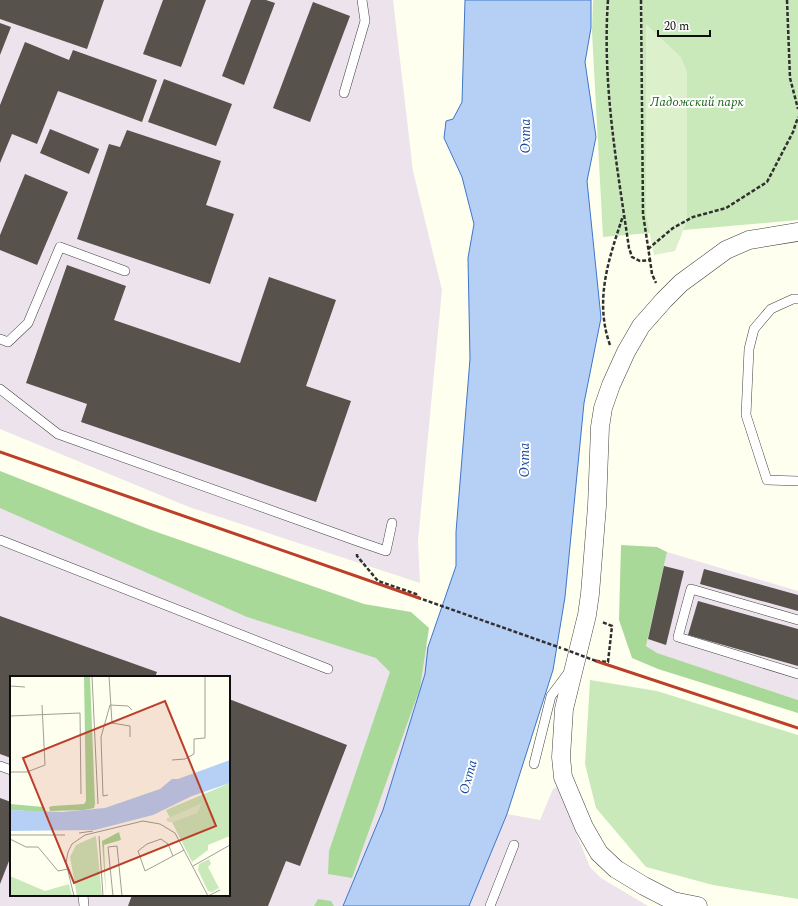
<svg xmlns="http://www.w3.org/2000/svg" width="798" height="906" viewBox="0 0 798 906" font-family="Spectral,serif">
  <rect width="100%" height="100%" fill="#fffff0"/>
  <g fill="#ede3ec" fill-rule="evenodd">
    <polygon points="0,0 393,0 413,171 442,290 418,541 420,583 189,507 0,429"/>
    <path d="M0,493l428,154 -3,27 -42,137 -40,95h-343zM11,677h218v218h-218z"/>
    <polygon points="667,552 798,591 798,700 656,653 646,646"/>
    <polygon points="557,787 590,867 601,878 648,906 469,906 507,814 540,820 553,789"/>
  </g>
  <g fill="#c9e9ba">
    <polygon points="593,0 798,0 798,220 603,237 592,32"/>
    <polygon points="590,680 657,691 798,735 798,899 713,885 646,867 596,808 585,764"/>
  </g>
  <g fill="#a9d999">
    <polygon points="0,471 151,530 364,604 411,612 429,628 420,688 352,878 328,874 329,851 390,672 376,658 247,617 0,508"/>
    <polygon points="621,545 657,547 667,552 646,646 657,653 798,700 798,713 658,669 632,658 619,620"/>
    <polygon points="318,899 331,901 334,906 314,906"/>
  </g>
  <polygon fill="#dcf0cc" points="646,24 681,57 687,72 687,221 675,251 654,255 646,214"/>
  <polygon fill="#b6d0f5" stroke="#3e76cb" points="465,0 591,0 591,28 585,62 596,137 587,181 601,318 584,403 565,597 553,670 507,814 469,906 343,906 383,810 425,674 428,647 456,566 456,532 470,359 468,258 474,224 462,177 444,138 446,121 453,119 462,102"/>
  <g fill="#57524b">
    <polygon points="0,0 104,0 87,49 0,19"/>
    <polygon points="163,0 206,0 181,67 143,54"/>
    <polygon points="251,0 266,0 275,3 244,85 222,76"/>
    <polygon points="313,2 350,16 310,122 273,108"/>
    <polygon points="0,23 11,27 0,55"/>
    <polygon points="25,42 69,60 73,50 157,80 142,122 58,91 37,144 12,134 0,163 0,105"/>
    <polygon points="164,79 232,104 216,146 148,122"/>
    <polygon points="50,129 99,149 89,174 40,153"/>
    <polygon points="127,130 221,161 206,205 234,214 210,284 77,239 109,144 120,147"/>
    <polygon points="25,174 68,192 37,265 0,250 0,235"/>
    <polygon points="67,265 126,286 114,320 240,363 269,277 336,300 306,386 351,401 316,502 81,422 87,404 26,383"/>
    <polygon points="664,566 684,571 666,645 648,639"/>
    <polygon points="704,569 798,595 798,611 700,584"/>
    <polygon points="698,601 798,629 798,666 688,635"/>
    <polygon points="0,616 157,672 155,677 11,677 11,758 0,754"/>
    <polygon points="229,699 347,745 300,866 286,861 268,906 128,906 132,895 229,895"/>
    <polygon points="0,798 11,802 11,856 0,884"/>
  </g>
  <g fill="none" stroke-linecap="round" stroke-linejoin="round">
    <g stroke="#414141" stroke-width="10">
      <g id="service">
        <polyline points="344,93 365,21 362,0"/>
        <polyline points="798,299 793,299 771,309 754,329 749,349 746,415 767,480 798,481"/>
        <polyline points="0,339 8,342 28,323 60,247 125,271"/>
        <polyline points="0,389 58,434 357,541 386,551 392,523"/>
        <polyline points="0,540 328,669"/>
        <polyline points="798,620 691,589 678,637 798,674"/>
        <polyline points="534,764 551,696 569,672"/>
        <polyline points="0,766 11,770"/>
        <polyline points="83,895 84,906"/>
        <polyline points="490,906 514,845"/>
      </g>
    </g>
    <g stroke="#414141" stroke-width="19">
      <polyline id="minor" points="698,906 673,901 644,886 616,869 599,853 584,827 563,777 561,757 564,709 587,615 590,594 597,506 600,427 603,408 611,385 626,352 641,326 664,300 681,283 726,250 749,240 798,232"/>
    </g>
    <g stroke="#303030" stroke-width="2.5" stroke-dasharray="4 2" stroke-linecap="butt">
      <path d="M608,0c-6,83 9,166 21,248l3,9 8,4 10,-1 2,14 4,9"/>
      <polyline points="641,0 643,214 650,260"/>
      <polyline points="787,0 790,78 798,109"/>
      <polyline points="648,249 673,228 693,217 726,208 767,182 793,132 798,117"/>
      <path d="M610,345c-16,-45 -1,-87 13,-129"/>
      <polyline points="357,554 357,556 378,581 416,594 419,598 561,648"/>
      <polyline points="596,661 608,662 612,626 602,622"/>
    </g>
    <use href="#service" stroke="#fff" stroke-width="9"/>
    <use href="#minor" stroke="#fff" stroke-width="18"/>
    <g stroke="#bc3f29" stroke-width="3">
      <polyline points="0,452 419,598"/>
      <polyline points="596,661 798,728"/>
    </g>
    <polyline stroke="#303030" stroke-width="2.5" stroke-dasharray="4 2" stroke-linecap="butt" points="564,649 596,661"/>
  </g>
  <g text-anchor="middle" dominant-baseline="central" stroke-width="4" stroke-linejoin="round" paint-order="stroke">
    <g font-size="13" font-style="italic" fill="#20651f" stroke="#fff">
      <text x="697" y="102">Ладожский парк</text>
    </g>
    <g font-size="14" font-style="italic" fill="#19499e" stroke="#fff">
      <text transform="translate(525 136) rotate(-90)">Охта</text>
      <text transform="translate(524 460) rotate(-90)">Охта</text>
      <text transform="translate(468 777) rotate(-75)">Охта</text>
    </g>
  </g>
  <g transform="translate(10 676)">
    <rect width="220" height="220" fill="#fffff0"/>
    <path d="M220,107v53l-22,9v5l-16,12 -26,-52zM86,160l6,60h-25l-7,-39 6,-12zM199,183l2,5 -3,3 11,21 -7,4 -4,-1 -10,-21 1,-6zM0,200l35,15 24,-7 3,12h-62z" fill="#c9e9ba"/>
    <path d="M74,0h6l5,128 -1,4 -10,2 -34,1 -1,-4 4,-1 31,-2 2,-3zM0,128l34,3 1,2 -2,3 -33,-2zM109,156l2,8 -17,5 2,51 -4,-55z" fill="#a9d999"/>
    <path d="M192,127l-5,10 -23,9h-6l-2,-3z" fill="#dcf0cc"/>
    <path d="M220,84v23l-38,13 -39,19 -58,15 -85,1v-21l52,2 43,-4 55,-19 12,-10h6z" fill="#b6d0f5"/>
    <path fill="none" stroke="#9f9f96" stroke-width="1" d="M82,0l6,128M99,0l3,47 18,3v11M0,10l15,1M100,29l18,1 4,4M0,40l70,-3 1,81M162,84l13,-1 9,-5v-15l11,-1v-62M0,96h17l18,-7 -3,-60M98,119l-5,1 -2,-59 9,-32M69,157l14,-2M0,159h55M89,160l4,60M0,163l16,8h12l20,24 10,-2M163,180l-28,15 -7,-20 9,-7 14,-5 7,5 5,12 11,-6M183,190l37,-21M64,220l-8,-33 2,-11 4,-8 13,-9 58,-14 17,3 15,9 33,63M103,220l-5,-49 9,-1 5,50M198,220l12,-6"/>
    <path fill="#bc3f29" fill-opacity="0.15" stroke="#bc3f29" stroke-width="2" d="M155,25l51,125 -142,57 -51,-125z"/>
    <rect width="220" height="220" fill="none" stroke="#0e0e0e" stroke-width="2"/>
  </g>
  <path d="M658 30v6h52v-6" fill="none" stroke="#0e0e0e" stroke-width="2"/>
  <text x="664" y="30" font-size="12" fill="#0e0e0e" stroke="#ffffff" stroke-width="3" paint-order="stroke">20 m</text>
</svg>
